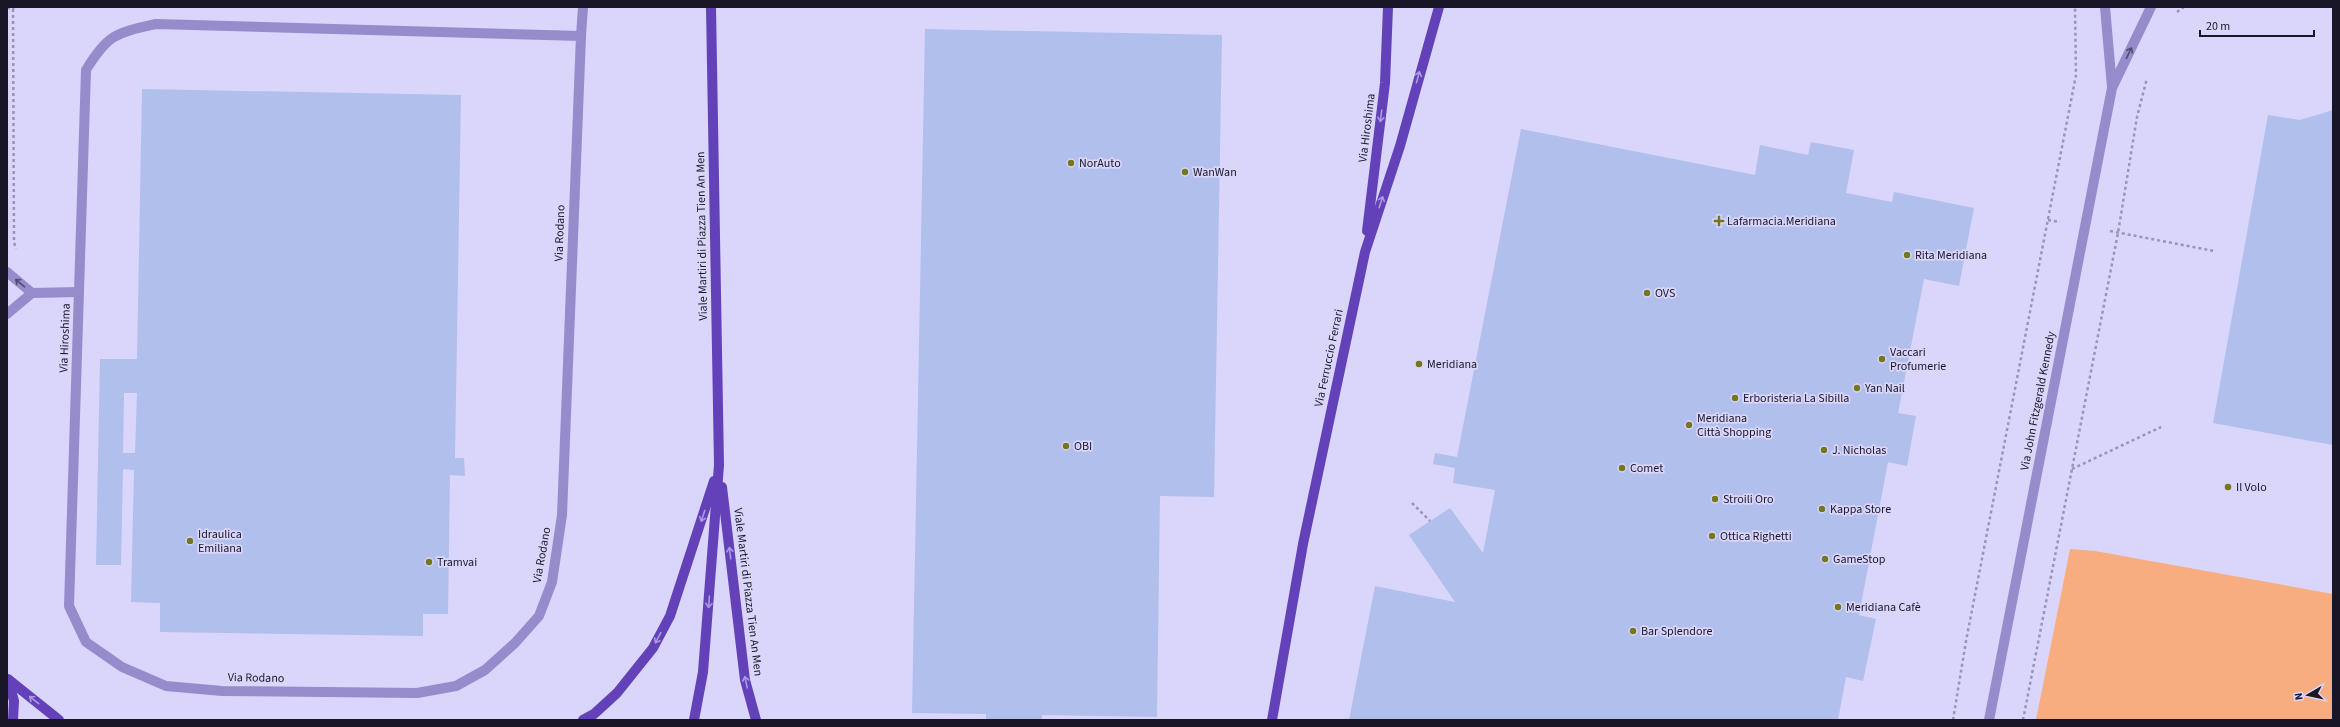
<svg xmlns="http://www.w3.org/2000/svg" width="2340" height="727" viewBox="0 0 2340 727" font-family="'Source Sans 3',sans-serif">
  <rect width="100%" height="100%" fill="#dad5fb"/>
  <polygon fill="#f8ad80" points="2070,549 2095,551 2333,594 2333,720 2036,720"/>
  <g fill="#b1bfec" fill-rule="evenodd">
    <polygon points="925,29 1222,35 1214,497 1160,496 1157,717 1042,715 1042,720 986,720 986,714 912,713"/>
    <path d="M142,89l319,6 -6,363h9l1,18 -15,-1 -2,139h-25v22l-263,-4v-29l-29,-1 3,-132 -11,-1 -2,96h-25l4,-206h37zM124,393h13l-2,60h-12z"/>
    <polygon points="2333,110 2333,445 2213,423 2268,115 2300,120"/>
    <polygon points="1521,129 1755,175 1760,145 1808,155 1811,142 1854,150 1846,193 1892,202 1894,192 1974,208 1959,286 1924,279 1898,413 1916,416 1907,466 1888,462 1859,615 1876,619 1863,681 1846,677 1838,720 1349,720 1375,586 1455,602 1409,535 1450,508 1483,553 1495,490 1453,483 1455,468 1433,464 1435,453 1457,457"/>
  </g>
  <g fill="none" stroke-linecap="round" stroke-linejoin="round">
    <g stroke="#9995b4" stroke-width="2.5" stroke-dasharray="3 3" stroke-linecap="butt">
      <polyline points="7,8 13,9 14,7"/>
      <polyline points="13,9 14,242 16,249"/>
      <polyline points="2177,12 2184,7"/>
      <polyline points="2048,220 2060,222"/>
      <polyline points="2110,231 2214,251"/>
      <polyline points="2072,469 2161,427"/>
      <polyline points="1412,503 1430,521"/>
      <polyline points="1953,720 1966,641 2076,75 2075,7"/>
      <polyline points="2023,720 2118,233 2137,117 2147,78"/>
    </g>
    <g stroke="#968ccc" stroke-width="10">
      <path d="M156,24l425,12 -19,479 -10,67 -13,34 -24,27 -30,27 -29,16 -39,7 -195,-2 -56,-5 -44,-19 -36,-25 -17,-36 17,-536c22,-36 30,-37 70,-46z"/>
      <polyline points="7,272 32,293"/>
      <polyline points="32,293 79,292"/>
      <polyline points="7,314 32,293"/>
    </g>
    <g stroke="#968ccc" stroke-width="10">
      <polyline points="2105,7 2112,87"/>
      <polyline points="581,36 583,7"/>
      <polyline points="1989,720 2112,88 2151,7"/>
    </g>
    <g stroke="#6341b8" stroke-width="10">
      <polyline points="1367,231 1385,83 1388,7"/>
      <polyline points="722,487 745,680 756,720"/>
      <polyline points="8,679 14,701 13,720"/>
      <polyline points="9,680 59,720"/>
      <polyline points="583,720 594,714 617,693 653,648 670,616 714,481"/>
      <polyline points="694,720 703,672 719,465 711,7"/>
      <polyline points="1272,720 1303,544 1365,252 1400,146 1439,7"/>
    </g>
  </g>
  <defs><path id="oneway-shaft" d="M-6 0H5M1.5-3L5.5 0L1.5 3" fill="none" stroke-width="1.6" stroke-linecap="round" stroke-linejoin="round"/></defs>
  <g stroke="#514c71">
    <use href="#oneway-shaft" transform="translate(2129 53) rotate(-64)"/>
    <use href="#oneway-shaft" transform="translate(20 283) rotate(-140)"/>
  </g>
  <g stroke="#aa9ae0">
    <use href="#oneway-shaft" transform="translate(1418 77) rotate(-75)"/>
    <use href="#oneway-shaft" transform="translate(1381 116) rotate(97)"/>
    <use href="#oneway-shaft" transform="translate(1381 202) rotate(-72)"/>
    <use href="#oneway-shaft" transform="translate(703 516) rotate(108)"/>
    <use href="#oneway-shaft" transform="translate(730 553) rotate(-97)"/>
    <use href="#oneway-shaft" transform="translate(709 602) rotate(94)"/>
    <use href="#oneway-shaft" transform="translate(658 638) rotate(118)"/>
    <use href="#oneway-shaft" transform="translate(746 682) rotate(-102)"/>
    <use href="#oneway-shaft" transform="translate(34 700) rotate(-142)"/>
  </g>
  <g fill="#74771f" stroke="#dad5fb" stroke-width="1.5">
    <circle cx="1071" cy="163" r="4"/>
    <circle cx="1185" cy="172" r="4"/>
    <path d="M1717 215h4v4h4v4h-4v4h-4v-4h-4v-4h4z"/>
    <circle cx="1907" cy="255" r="4"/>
    <circle cx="1647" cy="293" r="4"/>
    <circle cx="1882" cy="359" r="4"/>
    <circle cx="1419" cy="364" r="4"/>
    <circle cx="1857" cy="388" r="4"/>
    <circle cx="1735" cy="398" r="4"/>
    <circle cx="1689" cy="425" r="4"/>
    <circle cx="1066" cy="446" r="4"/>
    <circle cx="1824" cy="450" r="4"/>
    <circle cx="1622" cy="468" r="4"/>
    <circle cx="2228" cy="487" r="4"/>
    <circle cx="1715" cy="499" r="4"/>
    <circle cx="1822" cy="509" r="4"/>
    <circle cx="1712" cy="536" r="4"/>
    <circle cx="190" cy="541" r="4"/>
    <circle cx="1825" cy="559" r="4"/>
    <circle cx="429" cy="562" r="4"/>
    <circle cx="1838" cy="607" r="4"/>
    <circle cx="1633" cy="631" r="4"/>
  </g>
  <g text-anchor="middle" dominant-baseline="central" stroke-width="3.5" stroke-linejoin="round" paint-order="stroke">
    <g font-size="12" fill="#191727" stroke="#dad5fb">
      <text transform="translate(1367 128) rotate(-83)">Via Hiroshima</text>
      <text transform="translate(560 233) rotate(-88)">Via Rodano</text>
      <text transform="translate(702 236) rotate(-91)">Viale Martiri di Piazza Tien An Men</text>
      <text transform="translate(65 338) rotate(-88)">Via Hiroshima</text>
      <text transform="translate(1329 358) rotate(-78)">Via Ferruccio Ferrari</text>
      <text transform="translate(2038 401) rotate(-79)">Via John Fitzgerald Kennedy</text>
      <text transform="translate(542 555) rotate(-80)">Via Rodano</text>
      <text transform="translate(748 592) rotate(83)">Viale Martiri di Piazza Tien An Men</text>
      <text transform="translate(256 678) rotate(1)">Via Rodano</text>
    </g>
    <g font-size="12" fill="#191727" stroke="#dad5fb" text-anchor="start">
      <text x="1079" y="163">NorAuto</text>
      <text x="1193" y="172">WanWan</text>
      <text x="1727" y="221">Lafarmacia.Meridiana</text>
      <text x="1915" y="255">Rita Meridiana</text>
      <text x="1655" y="293">OVS</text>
      <text x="1890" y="352">Vaccari<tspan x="1890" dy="14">Profumerie</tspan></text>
      <text x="1427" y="364">Meridiana</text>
      <text x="1865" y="388">Yan Nail</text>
      <text x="1743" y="398">Erboristeria La Sibilla</text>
      <text x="1697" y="418">Meridiana<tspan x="1697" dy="14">Città Shopping</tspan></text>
      <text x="1074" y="446">OBI</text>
      <text x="1832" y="450">J. Nicholas</text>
      <text x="1630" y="468">Comet</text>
      <text x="2236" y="487">Il Volo</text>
      <text x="1723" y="499">Stroili Oro</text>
      <text x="1830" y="509">Kappa Store</text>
      <text x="198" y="534">Idraulica<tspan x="198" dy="14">Emiliana</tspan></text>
      <text x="1720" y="536">Ottica Righetti</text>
      <text x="1833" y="559">GameStop</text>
      <text x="437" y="562">Tramvai</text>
      <text x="1846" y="607">Meridiana Cafè</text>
      <text x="1641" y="631">Bar Splendore</text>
    </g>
  </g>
  <rect width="2340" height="727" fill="none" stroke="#191727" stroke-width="16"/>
  <g transform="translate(2308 695) rotate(261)" stroke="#dad5fb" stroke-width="3" paint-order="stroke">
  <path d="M0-3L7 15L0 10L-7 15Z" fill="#191727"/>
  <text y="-6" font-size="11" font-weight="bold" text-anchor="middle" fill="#191727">N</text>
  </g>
  <path d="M2200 30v6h114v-6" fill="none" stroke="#191727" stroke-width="2"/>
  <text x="2206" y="30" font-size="12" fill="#191727" stroke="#dad5fb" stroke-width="3" paint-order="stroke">20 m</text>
</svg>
